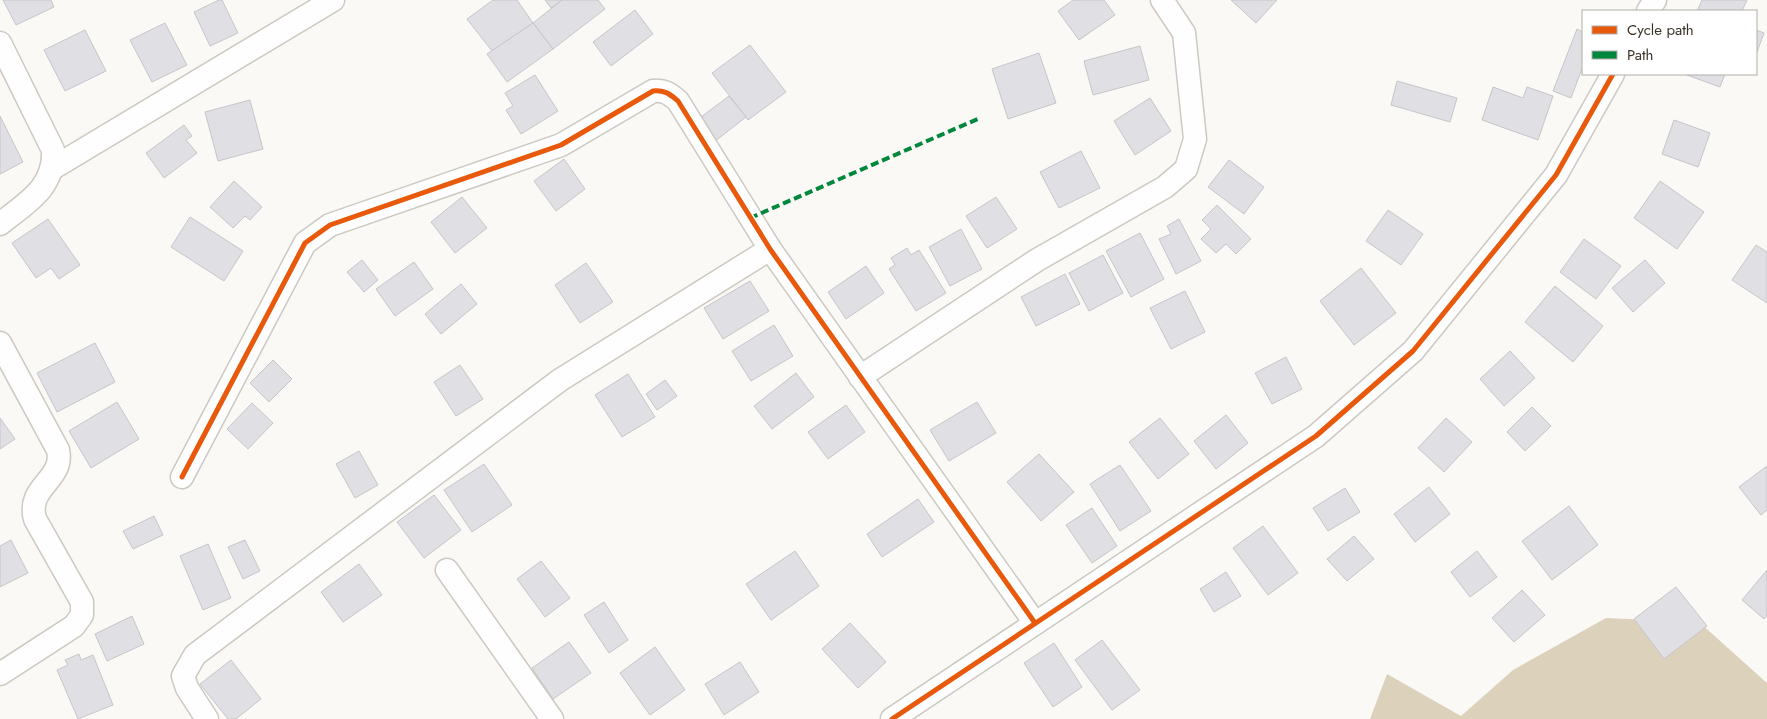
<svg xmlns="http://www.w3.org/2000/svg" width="1767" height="719" viewBox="0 0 1767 719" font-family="Jost,sans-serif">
  <rect width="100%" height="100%" fill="#fbf9f5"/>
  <polygon fill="#dcd2bc" points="1606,618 1699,622 1767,683 1767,719 1370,719 1387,674 1461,716 1513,670"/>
  <g fill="#e0dfe4" stroke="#c6c5ca">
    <polygon points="3,0 51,0 54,7 16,25"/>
    <polygon points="219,0 222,0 238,33 210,46 194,12"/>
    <polygon points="493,0 517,0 533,23 492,51 467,19"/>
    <polygon points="545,0 562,0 551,8"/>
    <polygon points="562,0 598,0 605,9 553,49 533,23"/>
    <polygon points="1073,0 1104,0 1115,15 1079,40 1058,11"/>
    <polygon points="1231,0 1277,0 1256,23"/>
    <polygon points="1702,0 1747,0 1742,11 1702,11 1698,9"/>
    <polygon points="635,10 653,34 611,66 593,42"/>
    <polygon points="165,23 187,65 152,82 130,40"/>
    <polygon points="533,23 553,49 507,82 487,54"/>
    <polygon points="1577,29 1583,32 1583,66 1571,98 1553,91"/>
    <polygon points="85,30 106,71 65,91 44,50"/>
    <polygon points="1756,30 1764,33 1757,52 1756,52"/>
    <polygon points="750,45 786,92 748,120 712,73"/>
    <polygon points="1140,46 1149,80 1093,95 1084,61"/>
    <polygon points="1039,53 1056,103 1008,119 992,69"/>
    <polygon points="1684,74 1725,74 1720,87"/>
    <polygon points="535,75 558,111 521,134 506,110 513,106 505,93"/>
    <polygon points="1397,81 1457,98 1450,122 1391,105"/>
    <polygon points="1493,87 1523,98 1527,87 1553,96 1538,140 1482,120"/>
    <polygon points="729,96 746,117 714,142 697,120"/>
    <polygon points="1150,98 1171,131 1135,155 1114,121"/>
    <polygon points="250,100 263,149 218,161 205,112"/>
    <polygon points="0,116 23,162 0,174"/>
    <polygon points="1674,120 1710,133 1698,167 1662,154"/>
    <polygon points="184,125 192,136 186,140 197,153 164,178 146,153"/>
    <polygon points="1081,151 1100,188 1059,208 1040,172"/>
    <polygon points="564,159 585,189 556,211 534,181"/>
    <polygon points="1229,160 1264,187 1244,214 1208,187"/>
    <polygon points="234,181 262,207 250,220 245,216 233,228 210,207"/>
    <polygon points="1660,181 1704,212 1677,249 1634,218"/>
    <polygon points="462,197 487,228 455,253 431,222"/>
    <polygon points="996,197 1017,229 987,248 966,216"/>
    <polygon points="1217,205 1251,239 1236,254 1226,244 1216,253 1201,239 1211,229 1202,220"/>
    <polygon points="1388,210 1423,234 1401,265 1366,241"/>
    <polygon points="190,217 243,251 224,281 171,247"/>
    <polygon points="48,219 80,265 59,279 51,268 36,278 12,243"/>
    <polygon points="1179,219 1201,261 1176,274 1159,239 1171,234 1167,226"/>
    <polygon points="961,229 982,269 950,286 929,247"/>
    <polygon points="1140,233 1164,279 1131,297 1106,251"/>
    <polygon points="1584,239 1621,266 1596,299 1560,272"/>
    <polygon points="1756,245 1767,252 1767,303 1732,280"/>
    <polygon points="907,248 911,255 919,250 946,293 916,311 889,269 895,265 891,258"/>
    <polygon points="1103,255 1123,293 1089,311 1069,273"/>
    <polygon points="362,260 378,280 364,292 347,272"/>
    <polygon points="1645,260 1665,283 1633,312 1612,288"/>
    <polygon points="414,262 433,289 395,316 376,289"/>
    <polygon points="586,263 613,302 580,323 555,285"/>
    <polygon points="866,266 884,293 846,319 828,292"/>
    <polygon points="1361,268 1396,313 1354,345 1320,301"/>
    <polygon points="1065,274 1080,304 1036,326 1021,297"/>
    <polygon points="750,281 769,311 723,339 704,308"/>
    <polygon points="461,284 477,304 441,334 425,314"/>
    <polygon points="1555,286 1603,326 1573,362 1525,322"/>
    <polygon points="1185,291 1205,332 1171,349 1150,308"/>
    <polygon points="774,325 793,356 751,381 732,351"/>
    <polygon points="95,343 115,382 57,412 37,373"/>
    <polygon points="1510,351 1535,378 1504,406 1480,379"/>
    <polygon points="1286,357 1302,389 1272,404 1255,373"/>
    <polygon points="273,360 292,379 269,402 250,383"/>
    <polygon points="460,365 483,399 456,416 434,382"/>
    <polygon points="796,373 814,397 772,429 754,406"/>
    <polygon points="628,374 655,417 622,437 595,395"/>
    <polygon points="665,380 677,396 657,410 646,394"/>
    <polygon points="117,402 139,439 91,468 69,431"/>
    <polygon points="977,402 996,433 949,461 930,430"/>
    <polygon points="252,403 273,423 248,449 227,429"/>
    <polygon points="846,405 865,432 828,459 808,432"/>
    <polygon points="1532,407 1551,426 1525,451 1507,432"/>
    <polygon points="1226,415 1248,443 1216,469 1194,441"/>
    <polygon points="0,418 15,439 0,449"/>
    <polygon points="1160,418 1189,454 1158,479 1129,442"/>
    <polygon points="1446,418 1472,442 1444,472 1418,448"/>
    <polygon points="359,451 378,485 355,498 336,464"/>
    <polygon points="1039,454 1074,492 1041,521 1007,482"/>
    <polygon points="484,464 512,505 472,532 444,490"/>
    <polygon points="1120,465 1151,511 1120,531 1090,484"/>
    <polygon points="1767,466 1767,510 1761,515 1739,487"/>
    <polygon points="1429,487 1450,514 1415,542 1394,514"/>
    <polygon points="1345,488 1360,512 1328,531 1313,508"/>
    <polygon points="434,495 461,530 424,558 397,522"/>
    <polygon points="918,499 934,522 882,557 867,534"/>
    <polygon points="1569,506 1598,545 1552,580 1522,541"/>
    <polygon points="1092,508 1117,546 1092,563 1066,525"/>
    <polygon points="154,516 163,535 133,549 123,531"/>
    <polygon points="1263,526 1298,573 1268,595 1233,548"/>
    <polygon points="1354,536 1374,559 1347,581 1327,559"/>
    <polygon points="11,540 28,573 0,587 0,546"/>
    <polygon points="245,540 260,571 243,579 228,547"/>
    <polygon points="208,544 231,598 203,610 180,556"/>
    <polygon points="795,551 819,586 771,620 746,584"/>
    <polygon points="1477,551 1497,577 1470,597 1451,572"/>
    <polygon points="541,561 570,598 545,617 517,579"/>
    <polygon points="359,564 382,595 343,622 321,592"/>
    <polygon points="1767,570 1767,615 1764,619 1742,600"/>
    <polygon points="1226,572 1241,596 1214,612 1200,589"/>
    <polygon points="1676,587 1707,626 1664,659 1634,619"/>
    <polygon points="1522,590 1545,615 1514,642 1492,618"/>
    <polygon points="604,602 628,640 609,653 584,615"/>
    <polygon points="132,616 144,644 107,661 95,634"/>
    <polygon points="850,623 886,662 858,688 822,649"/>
    <polygon points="1102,640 1140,690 1112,710 1075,660"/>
    <polygon points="569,642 591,673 553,699 532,668"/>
    <polygon points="1054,643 1082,687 1053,707 1024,663"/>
    <polygon points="655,647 685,690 650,715 620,673"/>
    <polygon points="79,654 81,660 93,655 113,705 78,719 57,670 68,665 65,660"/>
    <polygon points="231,660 261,699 236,719 228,719 200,684"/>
    <polygon points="740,662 759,692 724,715 705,684"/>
  </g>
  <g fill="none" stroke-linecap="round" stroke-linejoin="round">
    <g stroke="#cdc9c1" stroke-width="25">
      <g id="street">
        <polyline points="1648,11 1655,0"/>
        <path d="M0,43l53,107c2,38 -27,53 -53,74"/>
        <polyline points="53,168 333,0"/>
        <path d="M0,343l58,107c7,30 -32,36 -23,69l47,83v13l-8,11 -74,48"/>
        <polyline points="860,377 1037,260 1165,187 1186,169 1195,139 1184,33 1162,0"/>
        <path d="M182,477l123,-234 25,-18 231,-80 92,-54c11,-1 16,2 25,10l92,148 265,374"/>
        <polyline points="447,570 552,719"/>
        <polyline points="207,719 187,688 183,676 195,655 560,380 770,249"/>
        <polyline points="892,719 1316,436 1413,351 1556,175 1613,74"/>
      </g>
    </g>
    <use href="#street" stroke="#fefefe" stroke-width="22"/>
    <polyline stroke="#00873e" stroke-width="4" stroke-dasharray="8 4" stroke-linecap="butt" points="750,218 980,118"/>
    <g stroke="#fff" stroke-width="8">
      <g id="cycleway">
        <path d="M182,477l123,-234 25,-18 231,-80 92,-54c11,-1 16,2 25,10l92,148 265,374"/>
        <polyline points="892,719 1316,436 1413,351 1556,175 1613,74"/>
      </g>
    </g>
    <use href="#cycleway" stroke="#e8590c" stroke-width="5"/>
  </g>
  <rect x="1582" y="10" width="175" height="65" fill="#ffffff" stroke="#b0aea8"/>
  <rect x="1592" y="26" width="25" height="8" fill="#e8590c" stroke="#b0aea8"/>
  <text x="1627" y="35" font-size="15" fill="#3a3426">Cycle path</text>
  <rect x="1592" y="51" width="25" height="8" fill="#00873e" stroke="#b0aea8"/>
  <text x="1627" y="60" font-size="15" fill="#3a3426">Path</text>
</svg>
